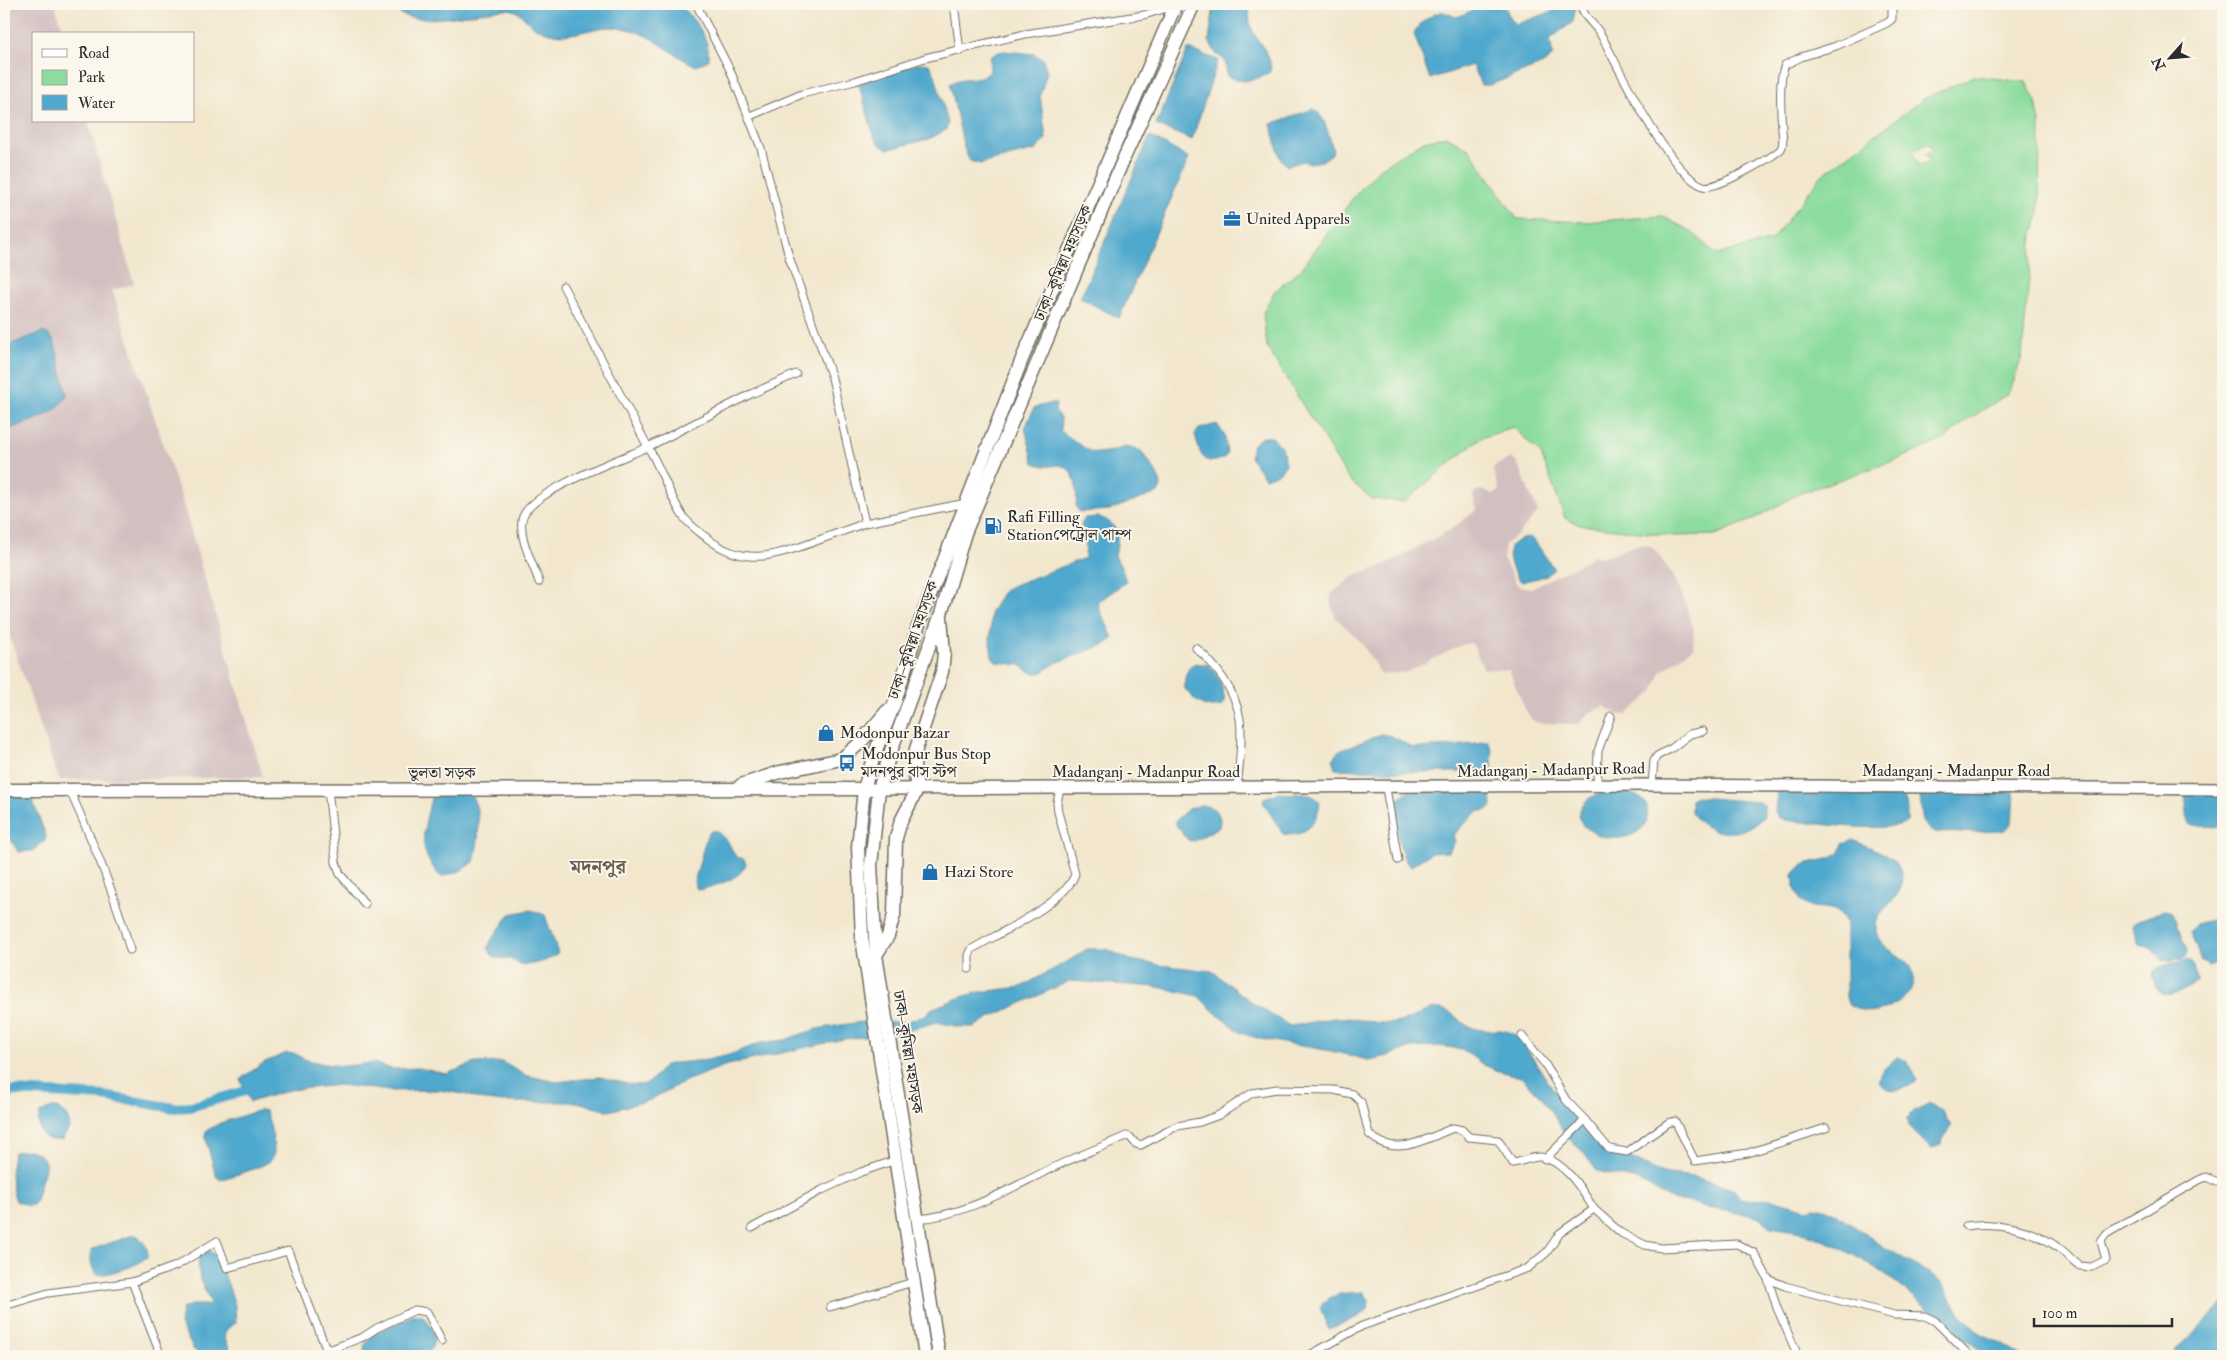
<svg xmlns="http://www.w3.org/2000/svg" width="2227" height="1360" viewBox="0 0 2227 1360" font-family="'IM FELL Double Pica','Noto Serif Bengali',serif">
  <rect width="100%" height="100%" fill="#fbf7ec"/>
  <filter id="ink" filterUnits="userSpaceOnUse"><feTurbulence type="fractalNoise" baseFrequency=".02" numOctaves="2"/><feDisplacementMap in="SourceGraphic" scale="10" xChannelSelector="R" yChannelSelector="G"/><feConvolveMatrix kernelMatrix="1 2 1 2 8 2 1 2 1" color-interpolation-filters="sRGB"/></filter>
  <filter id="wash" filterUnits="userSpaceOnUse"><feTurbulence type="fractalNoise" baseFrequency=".0096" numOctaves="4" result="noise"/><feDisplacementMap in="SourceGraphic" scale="20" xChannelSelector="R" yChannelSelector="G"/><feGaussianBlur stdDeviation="1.12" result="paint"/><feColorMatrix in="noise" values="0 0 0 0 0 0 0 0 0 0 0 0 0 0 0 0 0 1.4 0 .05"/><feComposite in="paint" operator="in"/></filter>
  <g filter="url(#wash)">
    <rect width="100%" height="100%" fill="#f2e7cd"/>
    <g fill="#d2bfc0">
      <polygon points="4,4 55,4 64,34 34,34 34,121 88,121 134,284 112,290 181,497 263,777 59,780 4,620"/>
      <polygon points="1511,458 1517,462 1538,512 1520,533 1505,544 1503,559 1518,586 1531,588 1584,562 1594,555 1601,557 1640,544 1649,546 1654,549 1671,572 1681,591 1694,630 1693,648 1661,672 1653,692 1626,715 1619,715 1604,706 1588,714 1579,724 1538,723 1532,720 1525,709 1509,670 1484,669 1472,643 1464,644 1407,672 1381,675 1361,642 1336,618 1330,602 1331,594 1353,577 1388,563 1450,530 1474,512 1477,509 1473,497 1474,492 1480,490 1494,494 1498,492 1499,489 1493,470 1493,467"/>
    </g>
    <path fill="#8bdc9d" stroke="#5b8464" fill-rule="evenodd" d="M1974,76l52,6 10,20 4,21 -1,92 -6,18 -11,123 -8,25 -8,14 -43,28 -18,16 -46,20 -101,35 -44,25 -39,16 -40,1 -95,-11 -15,-7 -24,-64 -28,-27 -34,12 -75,63 -32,-3 -23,-19 -82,-133 -4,-34 11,-21 28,-24 51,-70 27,-30 44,-27 23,-5 23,14 47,69 69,3 76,-6 30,16 25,23 55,-15 50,-65 101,-76zM1929,143l4,7 -7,4 3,7 -10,5 -7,-14z"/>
    <g fill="#50a8cd" stroke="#3e6a7c">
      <path d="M392,4h288c14,17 31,32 28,56l-12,6c-30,-14 -49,-39 -86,-39 -16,0 -41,11 -56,7 -6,-1 -14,-4 -18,-6 -12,-7 -15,-20 -32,-19 -21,2 -105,24 -112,-5z"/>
      <path d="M1214,4h37c-9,33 21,41 20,67 -14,9 -28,14 -44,5l-2,-16 -9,-6 -7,-13z"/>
      <path d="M1487,4h18l5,16 7,4 39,-14 2,-6h18v2l-3,16 -23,17 3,17 -10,8 -53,21h-9l-9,-20 -42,14 -16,-45c2,-9 18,-21 28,-22 4,0 10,4 15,5z"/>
      <polygon points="1188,49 1218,60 1192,140 1156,125"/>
      <path d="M1005,51l29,3 9,5 4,13 -7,23 6,44 -10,11 -56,14 -10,-3 -6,-13 -14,-64c12,-9 29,-2 40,-12v-15l4,-4z"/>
      <path d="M921,63l8,1 6,11 13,48 -2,7 -17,9 -40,10c-8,-2 -12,-6 -15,-13l-15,-51 11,-7z"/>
      <path d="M1313,109c12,5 16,28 20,40l-1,5 -10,7 -11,2 -8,-2 -16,5 -7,-8 -9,-34z"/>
      <polygon points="1150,136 1189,158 1119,318 1080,298"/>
      <path d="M43,332l6,3 5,6 13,53c-9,23 -42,28 -63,37v-84z"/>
      <path d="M1052,403l4,1 -1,7 6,8 -1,12c8,4 27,20 32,21 28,5 38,-22 60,14 4,7 9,13 9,21l-3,6 -49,17 -29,2 -4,-5c1,-14 2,-39 -17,-42 -3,0 -6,1 -8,1 -6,1 -11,-1 -17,-3l-9,-35 9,-20z"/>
      <path d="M1217,424l8,12 2,19c-4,4 -7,5 -12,6 -15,3 -17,-16 -20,-27l4,-5z"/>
      <polygon points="1262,437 1272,437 1282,447 1286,464 1279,473 1265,478 1250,457 1253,444"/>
      <path d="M1099,517c20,6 20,21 16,39l7,13 4,13 -28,20c2,13 11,24 15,37l-7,5 -50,19 -15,10h-9l-12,-8 -23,-3 -5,-5 -2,-14 1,-31 11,-19 7,-6 76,-29 1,-16 -5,-17 4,-7z"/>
      <path d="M1529,537l5,3 20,29c-8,10 -21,9 -32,13 -8,-5 -17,-27 -11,-36 4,-5 11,-7 18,-9z"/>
      <path d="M1195,663l14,2c10,11 14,22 16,37l-3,4c-18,4 -26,-4 -37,-17 -1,-11 0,-19 10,-26z"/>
      <polygon points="1381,734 1392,736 1413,748 1457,746 1488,741 1492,750 1492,769 1487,772 1409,772 1335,769 1333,760 1339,751"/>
      <path d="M1782,789l115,3 6,2 4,12v16c-20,12 -96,1 -122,-2l-7,-3 -3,-6 2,-18z"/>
      <polygon points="2223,790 2223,827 2194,826 2188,823 2185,793"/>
      <path d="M469,791c14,20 10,49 5,71l-14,9 -19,6c-26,-27 -17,-46 -10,-79l6,-5z"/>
      <path d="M1410,791l79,1 2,3 1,12c-5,4 -10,3 -16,6 -2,1 -21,20 -23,23l2,5 -6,11 -18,1 -20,13c-13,-6 -18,-55 -12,-68l6,-5z"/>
      <path d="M1924,791l90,1 -2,32 -9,7 -67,2c-16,-5 -14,-21 -16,-36z"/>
      <path d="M1606,792c16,-1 45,1 41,23 0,6 -1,10 -6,14 -18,17 -55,9 -63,-13 4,-16 13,-20 28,-24z"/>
      <path d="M1278,793c13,2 33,-3 42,9 -2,19 -15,37 -37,32l-20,-32 1,-4z"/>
      <polygon points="4,795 30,796 32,799 46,836 45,841 32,851 18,852 4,827"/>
      <path d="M1696,797l63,5 5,3v11c-21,23 -55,22 -73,-4v-12z"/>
      <path d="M1201,805c13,1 22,9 18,22l-25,14 -6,-1 -12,-15v-5l12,-11z"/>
      <path d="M711,831h6l11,11 8,15 8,2 2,5c-7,17 -29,20 -45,26l-4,-1 -3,-6 13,-48z"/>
      <path d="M1853,840c12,6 27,10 38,18 4,2 7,7 9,12 10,31 -26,35 -24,60 3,27 49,24 35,59 -4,10 -24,20 -34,23 -8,2 -22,-4 -29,-8l-2,-7v-74c-10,-25 -35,-7 -46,-24 -5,-7 -6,-16 -7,-24 3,-4 6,-8 11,-10 14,-7 36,-2 39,-21z"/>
      <path d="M531,910l14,5 13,38c-8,8 -26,13 -37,11 -4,-1 -8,-4 -11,-5 -13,-3 -16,4 -22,-12l4,-8 18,-25z"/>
      <polygon points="2165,910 2170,911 2175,919 2187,951 2186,955 2183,959 2163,961 2152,948 2139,945 2132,925 2134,922"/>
      <path d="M2213,919l3,2c4,9 11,33 3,40 -3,3 -8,4 -11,5l-7,-5 -11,-29 6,-8z"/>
      <path d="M1087,949h19l25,11 28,5 53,6 45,35 33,20c15,-1 30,-7 45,-8 21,-2 43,9 65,4 13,-2 26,-15 40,-13 14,2 21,16 33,19 22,7 31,-6 49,14l43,65 22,20 21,23 16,4 37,19 33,4 40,12 7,11 31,-1 35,10 8,-2 17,4 52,36 50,29 9,9 15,26 20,20 45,25h-38l-26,-24 -13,-8 -62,-51 -46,-27 -36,-14 -31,-5 -9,-8 -12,-4 -48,-8 -13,-6h-15l-36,-21 -41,-9 -15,-20 -15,-14 -24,-38 -22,-22 -26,-7 -13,-6 -20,-15 -23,-3 -27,2 -28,9 -16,3 -37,-9 -71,-12 -19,-6 -21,-16 -22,-21 -40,-9 -88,-6 -81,37 -15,9h-14l-24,-5 -35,11 -57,6 -94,21 -26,6 -41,16 -33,18 -41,11 -32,-9h-75l-24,-3 -14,-5 -24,-4 -50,1 -50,-6 -50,5 -40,12 -10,-23 25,-17 22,-9 9,1 8,5 20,5 20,2 30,-3 18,6 27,-1 27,6 29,-11 27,-1 23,13 31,7 44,-5 27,7 17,1 6,-3 15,-17 10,-2 32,-3 22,-5 34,-13 22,-2 31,-11 45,-7h45l19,-7 6,-6 30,-12 19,-5 41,-5 49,-27z"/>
      <path d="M2187,960c8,3 9,13 10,21 -5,6 -28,18 -36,12 -5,-3 -7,-11 -9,-17 4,-11 24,-13 35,-16z"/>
      <path d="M1897,1057c13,3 16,13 20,24 -11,9 -29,14 -39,0l6,-12z"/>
      <polygon points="1930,1103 1941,1110 1951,1126 1940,1145 1931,1149 1908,1126 1907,1118 1914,1111"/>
      <path d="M52,1108h5l10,7 3,11 -7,13c-19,5 -28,-8 -23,-26z"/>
      <path d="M260,1110l6,1c3,10 13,42 5,49 -6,7 -40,16 -51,20l-4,-4 -11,-40 1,-5 14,-8z"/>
      <path d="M28,1150c27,7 15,21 11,39 -1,4 -2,8 -3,12l-3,4 -5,1 -12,-5c-5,-11 -7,-37 -2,-49z"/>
      <path d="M133,1235l5,1 9,11 1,9c-13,12 -30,15 -47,19 -11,-2 -10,-14 -10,-23l2,-3z"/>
      <path d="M207,1250l10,5 3,6 15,44 1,18c-14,8 -14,12 -6,26l-2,4 -28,1 -6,-4 -14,-25 2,-16 9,-4h18l1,-4c-7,-15 -14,-28 -11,-44z"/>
      <path d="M1364,1292l5,8 -1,9 -10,8 -29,12 -3,-5 -6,-17c12,-15 26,-14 44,-15z"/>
      <polygon points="2223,1304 2223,1356 2169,1356"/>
      <path d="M420,1314c15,10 20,31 4,42h-59l-1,-10 8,-11 42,-20z"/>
    </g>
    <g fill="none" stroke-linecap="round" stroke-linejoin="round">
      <polyline stroke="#50a8cd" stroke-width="10" points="4,1092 15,1091 103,1096 174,1108 190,1107 256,1088"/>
    </g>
  </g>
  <g filter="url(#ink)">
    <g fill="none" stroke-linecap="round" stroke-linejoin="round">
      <g stroke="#716d64" stroke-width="9">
        <g id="street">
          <polyline points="696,4 730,70 761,148 789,257 832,378 865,523 966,503"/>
          <polyline points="954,4 960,51"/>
          <path d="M1580,4c5,16 14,19 21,31 19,35 67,138 102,151 12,5 68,-28 78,-37 4,-8 1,-12 1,-20 -1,-16 -4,-50 3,-64l16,-8 35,-11 51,-23 5,-4v-15"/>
          <polyline points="750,116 802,94 855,81 925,58 1025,34 1144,15 1174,6"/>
          <polyline points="563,286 648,447 751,394 796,374"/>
          <path d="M539,582c-6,-19 -20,-43 -17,-62 3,-27 101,-62 126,-73 13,22 21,47 34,68 7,10 16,16 25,23 35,28 66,19 104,5 18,-7 36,-13 54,-20"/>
          <path d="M1196,648c20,17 40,44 44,71 3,22 -1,47 -3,69"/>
          <polyline points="1652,785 1654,761 1657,756 1672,748 1690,734 1703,731"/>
          <polyline points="1597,786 1598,751 1611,716"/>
          <polyline points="1386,788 1398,860"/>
          <path d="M69,789c24,53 46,105 61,161"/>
          <polyline points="328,789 336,862 340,874 365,904"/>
          <path d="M969,969v-14l3,-6c27,-16 94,-46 103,-75l-17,-62 -1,-9 3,-14"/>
          <polyline points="1522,1036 1545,1064 1566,1100 1585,1120 1609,1149 1627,1152 1668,1123 1675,1121 1695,1161 1748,1153 1826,1128"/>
          <polyline points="1545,1159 1585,1120"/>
          <path d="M918,1219c45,-4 84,-26 124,-46 27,-14 56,-24 84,-37l4,1 6,7 5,1 36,-19 23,-4 19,-7 33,-22 25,-4 57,1 18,4 9,8 8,32c26,25 57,5 84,-6l9,2 7,7 29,3 15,23c9,-1 20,-7 28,-6 24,4 41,33 53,52"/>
          <path d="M1966,1226c33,-5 66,3 93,22 8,5 13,13 21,18l12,1 14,-7 -5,-19 5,-7 93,-54 7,-3 9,4h8"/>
          <polyline points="752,1228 822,1190 861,1172 896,1160"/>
          <polyline points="1768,1279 1777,1308 1798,1356"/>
          <polyline points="4,1306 48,1293 132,1282"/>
          <polyline points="830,1307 913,1282"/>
          <polyline points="161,1356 132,1282 176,1266 217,1241 227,1268 288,1251 325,1346 329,1350 363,1337 377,1328 415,1310 427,1312 442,1341"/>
          <polyline points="1308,1356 1362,1326 1528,1268 1547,1252 1560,1233 1594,1209 1621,1233 1645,1245 1661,1248 1737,1244 1754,1253 1768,1279 1785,1286 1894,1315 1925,1316 1935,1321 1970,1356"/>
        </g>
      </g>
      <g stroke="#716d64" stroke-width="14">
        <polyline id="primary" points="879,789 1652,785 2223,789"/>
      </g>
      <g stroke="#716d64" stroke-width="15">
        <g id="highway">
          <polyline points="741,785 780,772 841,759 859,744 887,711"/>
          <polyline points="4,790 871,789"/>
          <polyline points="876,955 888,936 894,915 896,838 901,821 917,790 914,766 916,749 942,672 944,653 941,618"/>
          <polyline points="925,1356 862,938 858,847 864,789 874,755 895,702 918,627 1022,359 1176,4"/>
          <polyline points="939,1356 876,955 871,865 879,789 891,751 941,614 965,533 1124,158 1194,4"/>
        </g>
      </g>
      <use href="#street" stroke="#fff" stroke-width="7"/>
      <use href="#primary" stroke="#fff" stroke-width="11"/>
      <use href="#highway" stroke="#fff" stroke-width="12"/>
    </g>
  </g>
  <defs>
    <g id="office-bare" transform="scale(1.35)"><path d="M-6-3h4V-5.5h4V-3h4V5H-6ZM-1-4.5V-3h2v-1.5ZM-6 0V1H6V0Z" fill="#1f6fb2" stroke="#fbf7ec" stroke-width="2.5" paint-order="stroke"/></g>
    <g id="fuel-bare" transform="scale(1.35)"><path d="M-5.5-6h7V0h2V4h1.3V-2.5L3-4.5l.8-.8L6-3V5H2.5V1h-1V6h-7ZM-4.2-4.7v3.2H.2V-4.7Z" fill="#1f6fb2" stroke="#fbf7ec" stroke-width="2.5" paint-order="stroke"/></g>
    <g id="shop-bare" transform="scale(1.35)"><path d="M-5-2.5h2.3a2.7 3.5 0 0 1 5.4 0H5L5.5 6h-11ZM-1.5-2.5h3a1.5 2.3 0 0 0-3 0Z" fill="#1f6fb2" stroke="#fbf7ec" stroke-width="2.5" paint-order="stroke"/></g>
    <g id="bus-bare" transform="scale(1.35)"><path d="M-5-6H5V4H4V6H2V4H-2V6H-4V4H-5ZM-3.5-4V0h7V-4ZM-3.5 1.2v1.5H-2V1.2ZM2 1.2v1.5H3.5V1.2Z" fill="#1f6fb2" stroke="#fbf7ec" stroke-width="2.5" paint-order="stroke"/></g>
  </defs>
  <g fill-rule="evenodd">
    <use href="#office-bare" x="1232" y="219"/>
    <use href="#fuel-bare" x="993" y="526"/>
    <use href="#shop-bare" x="826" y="733"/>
    <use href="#bus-bare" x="847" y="763"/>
    <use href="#shop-bare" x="930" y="872"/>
  </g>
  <g text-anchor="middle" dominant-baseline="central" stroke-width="4" stroke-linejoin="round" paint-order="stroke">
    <g font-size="16" fill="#2b2b2b" stroke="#fbf7ec" text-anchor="start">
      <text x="1246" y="219">United Apparels</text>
      <text x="1007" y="517">Rafi Filling<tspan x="1007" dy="18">Stationপেট্রোল পাম্প</tspan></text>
      <text x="840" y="733">Modonpur Bazar</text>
      <text x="861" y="754">Modonpur Bus Stop<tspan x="861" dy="18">মদনপুর বাস স্টপ</tspan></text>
      <text x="944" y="872">Hazi Store</text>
    </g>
    <g font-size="16" fill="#2b2b2b" stroke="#fbf7ec">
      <text transform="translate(1063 263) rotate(-67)">ঢাকা–কুমিল্লা মহাসড়ক</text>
      <text transform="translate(913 640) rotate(-71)">ঢাকা–কুমিল্লা মহাসড়ক</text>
      <text transform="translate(1551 770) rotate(-1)">Madanganj - Madanpur Road</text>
      <text x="1956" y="771">Madanganj - Madanpur Road</text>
      <text x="1146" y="772">Madanganj - Madanpur Road</text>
      <text x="442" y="773">ভুলতা সড়ক</text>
      <text transform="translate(908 1052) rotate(81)">ঢাকা–কুমিল্লা মহাসড়ক</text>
    </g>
    <g font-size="19" font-weight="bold" fill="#695c50" stroke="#fbf7ec">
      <text x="598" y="867">মদনপুর</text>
    </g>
  </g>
  <rect width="2227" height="1360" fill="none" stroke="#fbf7ec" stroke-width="20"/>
  <rect x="32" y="32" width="162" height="90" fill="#fbf7ec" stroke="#a8a59f"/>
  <rect x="42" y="49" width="25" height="8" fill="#ffffff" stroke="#a8a59f"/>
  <text x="78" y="58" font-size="15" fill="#2b2b2b">Road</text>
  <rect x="42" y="70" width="25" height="15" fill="#8bdc9d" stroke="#a8a59f"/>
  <text x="78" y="82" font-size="15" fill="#2b2b2b">Park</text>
  <rect x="42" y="95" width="25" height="15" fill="#50a8cd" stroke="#a8a59f"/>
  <text x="78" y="108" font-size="15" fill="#2b2b2b">Water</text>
  <g transform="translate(2170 58) rotate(243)" stroke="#fbf7ec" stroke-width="4" paint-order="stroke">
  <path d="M0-4L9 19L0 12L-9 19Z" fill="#2b2b2b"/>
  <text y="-8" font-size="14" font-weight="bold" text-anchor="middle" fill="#2b2b2b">N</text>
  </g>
  <path d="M2034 1318v8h138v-8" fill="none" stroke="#2b2b2b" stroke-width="2.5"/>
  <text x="2042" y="1318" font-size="15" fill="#2b2b2b" stroke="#fbf7ec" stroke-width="4" paint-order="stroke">100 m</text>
</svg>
